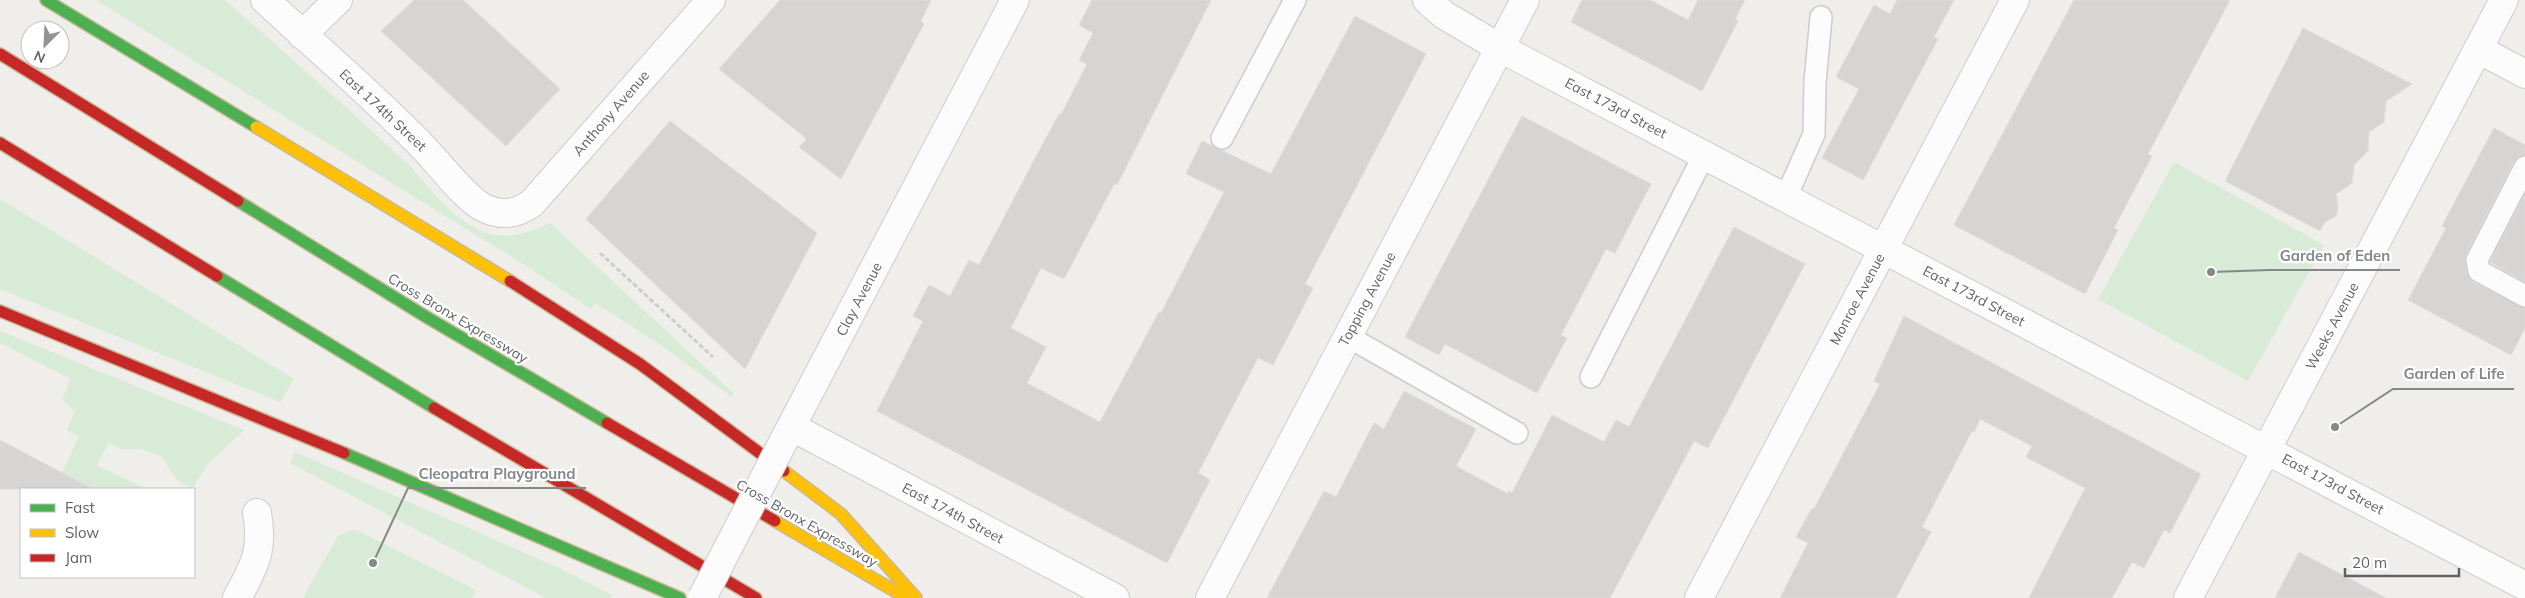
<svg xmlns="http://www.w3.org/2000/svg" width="2525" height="598" viewBox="0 0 2525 598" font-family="Mulish,sans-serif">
  <rect width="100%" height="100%" fill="#efeeea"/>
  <g fill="#d8ebd6">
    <path d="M96,0h129c59,52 118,104 175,157 28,25 48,61 84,75 22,8 46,1 66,-9l183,170 -1,4 -74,-54 -63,-40 -4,6 -60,-40z"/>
    <polygon points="2174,162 2324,245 2248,381 2098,299"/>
    <polygon points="0,199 294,379 280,402 0,289"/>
    <polygon points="0,331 244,430 207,465 192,489 176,479 162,457 142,449 121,449 109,443 96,465 147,489 93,489 62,473 79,437 66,430 75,412 62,399 71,379 0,343"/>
    <polygon points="295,452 557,567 612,595 610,598 546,598 290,463"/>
    <polygon points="354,529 476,590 472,598 303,598 338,536"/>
  </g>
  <g fill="#d6d5d3" stroke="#deddd9">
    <polygon points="414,0 463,0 560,89 506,146 381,31"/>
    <polygon points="780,0 931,0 921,21 924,24 841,179 799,147 807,139 719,69"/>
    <polygon points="1092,0 1211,0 1117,185 1114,184 1064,279 1041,268 1011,328 1046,347 1027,383 1100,422 1159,312 1161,313 1224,192 1186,174 1202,141 1271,174 1355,16 1426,54 1305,284 1313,288 1273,365 1258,358 1198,473 1210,480 1167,563 877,411 923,321 913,316 929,285 950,296 969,260 979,265 1031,166 1059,114 1061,115 1087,64 1079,60 1093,33 1079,25"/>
    <polygon points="1582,0 1650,0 1688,20 1698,0 1745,0 1735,19 1738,21 1702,91 1571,22"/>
    <polygon points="1897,0 1954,0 1934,37 1938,39 1863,180 1822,158 1859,89 1836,77 1874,5 1890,14"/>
    <polygon points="2074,0 2230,0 2148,154 2152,156 2114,228 2118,230 2085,294 1954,225"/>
    <polygon points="2303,28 2412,84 2386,101 2384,122 2369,132 2368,151 2354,165 2352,183 2336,194 2338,207 2336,216 2325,222 2320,231 2225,181"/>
    <polygon points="1522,116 1651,184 1615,253 1606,249 1561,335 1567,338 1537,393 1445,344 1439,355 1405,337"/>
    <polygon points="670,121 817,233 745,369 586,219"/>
    <polygon points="2494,128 2525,145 2525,155 2519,156 2514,161 2466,254 2465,262 2467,274 2473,282 2525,308 2525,328 2511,355 2408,300 2446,228 2442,226"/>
    <polygon points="2525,194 2525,282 2490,262"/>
    <polygon points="1734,227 1805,264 1708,448 1694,441 1610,598 1267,598 1324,491 1336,497 1374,423 1384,429 1404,391 1476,429 1456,466 1508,494 1509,491 1512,493 1552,415 1604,442 1616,420 1629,427"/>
    <polygon points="1904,316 2201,474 2170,533 2164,530 2144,568 2132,562 2112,598 2029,598 2085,488 2026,457 2032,446 1980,419 1974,432 1972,431 1922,527 1931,532 1896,598 1780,598 1808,543 1796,537 1812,508 1814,509 1880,384 1874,381"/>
    <polygon points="0,440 93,489 0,489"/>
    <polygon points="2299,552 2386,598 2275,598"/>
  </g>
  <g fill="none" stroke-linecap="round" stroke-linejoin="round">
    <g stroke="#cbcccc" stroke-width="24">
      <g id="lane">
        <polyline points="1222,138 1295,0"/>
        <polyline points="2525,167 2477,260 2479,271 2525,296"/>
        <polyline points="1786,197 1814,134 1815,82 1821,17"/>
        <polyline points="1347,336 1517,433"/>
        <polyline points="1591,377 1704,155"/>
      </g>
    </g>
    <g stroke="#cbcccc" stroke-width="30">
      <g id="street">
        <path d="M265,0c52,48 106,94 156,145 17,17 42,51 61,62 18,9 34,8 50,-4l179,-203"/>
        <polyline points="1427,0 1444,15 1500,48 2525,586"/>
        <polyline points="302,35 338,0"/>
        <polyline points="2478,49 2525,74"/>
        <polyline points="792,427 1115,598"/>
        <polyline points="782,444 1015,0"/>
        <path d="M237,598c17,-31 27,-48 20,-85"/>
        <polyline points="1210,598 1525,0"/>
        <polyline points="1699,598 2015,0"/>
        <polyline points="2188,598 2504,0"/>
      </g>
    </g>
    <g stroke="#c8b996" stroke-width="14">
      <g id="fast">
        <polyline points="46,0 256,127"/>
        <polyline points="238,201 428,318 607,423"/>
        <polyline points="217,276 434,408"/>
        <polyline points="344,453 680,598"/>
      </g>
    </g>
    <g stroke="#c8b996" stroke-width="14">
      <g id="slow">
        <polyline points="256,127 510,281"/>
        <polyline points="784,471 841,514 916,598"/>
        <polyline points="775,521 905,597"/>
      </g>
    </g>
    <g stroke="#c8b996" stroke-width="14">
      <g id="jam">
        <polyline points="0,54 238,201"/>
        <polyline points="0,143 217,276"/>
        <polyline points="510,281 640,364 784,471"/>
        <polyline points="0,311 344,453"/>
        <polyline points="434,408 756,598"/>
        <polyline points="607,423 775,521"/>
      </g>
    </g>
    <polyline stroke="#cacfcc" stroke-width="3" stroke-dasharray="5 2.5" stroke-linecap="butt" points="600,253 713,357"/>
    <use href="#lane" stroke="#fdfcfc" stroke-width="21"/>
    <use href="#street" stroke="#fdfcfc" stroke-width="28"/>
    <use href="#fast" stroke="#4caf50" stroke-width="11"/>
    <use href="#slow" stroke="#ffc107" stroke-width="11"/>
    <use href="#jam" stroke="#c62828" stroke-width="11"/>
    <g stroke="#cbcccc" stroke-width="30" stroke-linecap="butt">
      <polyline id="street-bridge" points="702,598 782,444"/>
    </g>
    <use href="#street-bridge" stroke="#fdfcfc" stroke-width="28"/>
  </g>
  <g text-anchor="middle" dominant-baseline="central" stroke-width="4.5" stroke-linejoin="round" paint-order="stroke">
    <g font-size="14" fill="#5f6368" stroke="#fff">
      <text transform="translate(1616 108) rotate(28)">East 173rd Street</text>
      <text transform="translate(383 110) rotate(43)">East 174th Street</text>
      <text transform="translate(611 113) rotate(-49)">Anthony Avenue</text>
      <text transform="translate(1974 296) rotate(28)">East 173rd Street</text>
      <text transform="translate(859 299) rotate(-62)">Clay Avenue</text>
      <text transform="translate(1367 299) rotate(-62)">Topping Avenue</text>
      <text transform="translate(1857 299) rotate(-62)">Monroe Avenue</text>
      <text transform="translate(458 318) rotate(31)">Cross Bronx Expressway</text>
      <text transform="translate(2332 326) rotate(-62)">Weeks Avenue</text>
      <text transform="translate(2333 484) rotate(28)">East 173rd Street</text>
      <text transform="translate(953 513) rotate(28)">East 174th Street</text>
      <text transform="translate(807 523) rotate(30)">Cross Bronx Expressway</text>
    </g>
  </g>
  <path fill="none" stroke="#84888a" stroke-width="2" d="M2211 272L2269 270H2400M2335 427L2393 389H2514M373 563L408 488H586"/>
  <g fill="#84888a" stroke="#fff" stroke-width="2">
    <circle cx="2211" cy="272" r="5"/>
    <circle cx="2335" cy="427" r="5"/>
    <circle cx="373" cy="563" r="5"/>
  </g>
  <g font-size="15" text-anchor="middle" font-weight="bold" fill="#84888a" stroke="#fff" stroke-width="4.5" stroke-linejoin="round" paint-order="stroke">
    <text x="2335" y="261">Garden of Eden</text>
    <text x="2454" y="379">Garden of Life</text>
    <text x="497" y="479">Cleopatra Playground</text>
  </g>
  <rect x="20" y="488" width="175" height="90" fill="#ffffff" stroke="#bfc1c3"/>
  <rect x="30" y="504" width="25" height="8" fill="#4caf50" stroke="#bfc1c3"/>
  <text x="65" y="513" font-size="15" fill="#5f6368">Fast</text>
  <rect x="30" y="529" width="25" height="8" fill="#ffc107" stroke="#bfc1c3"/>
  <text x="65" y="538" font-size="15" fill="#5f6368">Slow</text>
  <rect x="30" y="554" width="25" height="8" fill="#c62828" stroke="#bfc1c3"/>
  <text x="65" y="563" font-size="15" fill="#5f6368">Jam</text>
  <g transform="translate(45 45) rotate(204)"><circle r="24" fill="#ffffff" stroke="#bfc1c3"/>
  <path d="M0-4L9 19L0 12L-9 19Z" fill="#919496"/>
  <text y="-8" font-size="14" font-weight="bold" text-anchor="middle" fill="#5f6368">N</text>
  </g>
  <path d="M2345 568v8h114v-8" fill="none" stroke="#5f6368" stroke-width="2.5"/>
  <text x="2352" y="568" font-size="15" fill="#5f6368" stroke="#ffffff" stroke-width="4" paint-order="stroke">20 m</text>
</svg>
